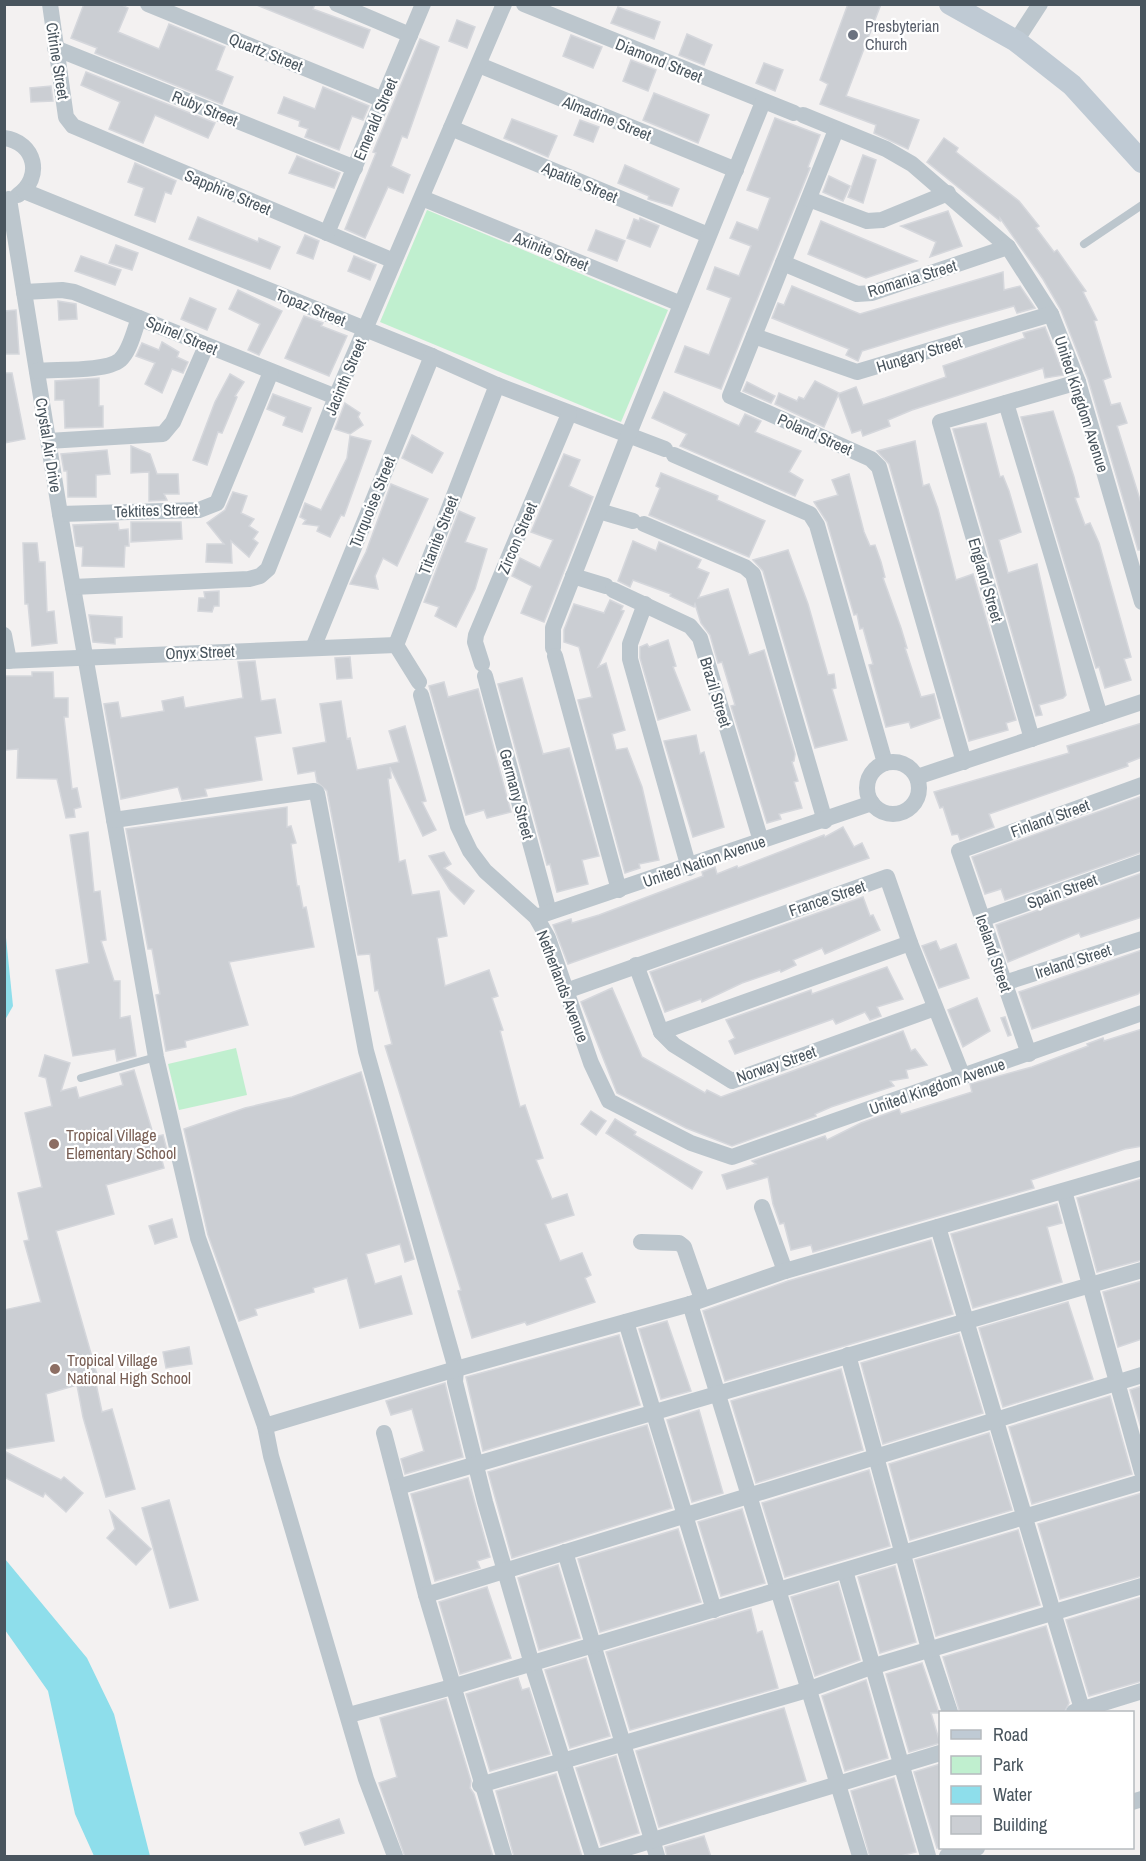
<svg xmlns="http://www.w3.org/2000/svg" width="1146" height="1861" viewBox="0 0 1146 1861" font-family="'Archivo Narrow',sans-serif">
  <rect width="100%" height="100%" fill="#f3f1f1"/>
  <g fill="#c0efcf">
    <polygon points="427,210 668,310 621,422 380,322"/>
    <polygon points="236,1048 247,1095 179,1110 168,1064"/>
  </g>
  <g fill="#8edeeb">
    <polygon points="5,928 13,1006 5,1020 4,1020"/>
    <polygon points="5,1559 87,1658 114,1714 150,1856 94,1856 75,1814 48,1691 5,1630"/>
  </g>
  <g fill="#cbced3" stroke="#d5d7dc" stroke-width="1.5">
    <polygon points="84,4 120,4 128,8 118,32 159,49 169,24 225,47 216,70 233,77 222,104 95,53 97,48 71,38"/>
    <polygon points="254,4 315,4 313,9 370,30 363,48"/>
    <polygon points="848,4 881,4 846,96 919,120 908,149 874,133 876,125 820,104 828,84 820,80"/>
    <polygon points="618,7 660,22 654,39 611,23"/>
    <polygon points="457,20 475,27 467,48 449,41"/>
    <polygon points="687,34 712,45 704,65 679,55"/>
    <polygon points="571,35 602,47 593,68 563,56"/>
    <polygon points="420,39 439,47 407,138 402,136 391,166 410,175 403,193 388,187 365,238 345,229 376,153 373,152"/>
    <polygon points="631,60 656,70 648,91 623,81"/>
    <polygon points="764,63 783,70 775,91 756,83"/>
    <polygon points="86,72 215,123 208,138 155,115 143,143 109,129 120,102 81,85"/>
    <polygon points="51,86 53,101 31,102 30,88"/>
    <polygon points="323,87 369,106 363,120 352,116 339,150 305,137 308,129 299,126 300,121 278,113 284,97 315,109"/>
    <polygon points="654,93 709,115 698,143 643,120"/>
    <polygon points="775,118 820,135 808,167 810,168 721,389 675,372 685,346 709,355 731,298 707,289 715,267 739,276 751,246 730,238 737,222 758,230 770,198 747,190"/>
    <polygon points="512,119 557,136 548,157 504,138"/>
    <polygon points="580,120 599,127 593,142 574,135"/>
    <polygon points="944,138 958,148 956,152 1019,201 1039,226 1036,228 1054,252 1057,250 1086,291 1083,292 1097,320 1094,321 1111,377 1103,380 1111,405 1120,403 1127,423 1117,426 1142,506 1142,550 1138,550 1088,379 1061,310 1043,279 1000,218 1000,221 927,162"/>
    <polygon points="863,155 876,160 863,203 848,197"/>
    <polygon points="297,156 340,173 334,188 289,173"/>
    <polygon points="135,163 176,181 171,194 165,192 155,222 135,215 144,188 128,182"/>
    <polygon points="625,165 679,189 672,206 648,199 649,196 618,183"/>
    <polygon points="829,176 850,186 843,201 823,192"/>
    <polygon points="948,211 962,246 930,257 936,242 901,226"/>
    <polygon points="198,217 258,242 259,238 280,247 270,269 189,239"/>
    <polygon points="640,218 659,226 650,247 627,238 634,219 639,221"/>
    <polygon points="821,221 866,240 917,261 866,278 808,254"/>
    <polygon points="596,230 625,241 617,261 588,250"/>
    <polygon points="305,235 319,241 313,259 297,253"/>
    <polygon points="116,245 138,253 132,270 109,263"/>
    <polygon points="81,256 121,270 115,285 75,271"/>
    <polygon points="354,256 376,265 370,280 348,271"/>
    <polygon points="1003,272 1004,290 1020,286 1035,308 1017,313 1014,306 950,324 862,351 858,361 846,355 849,349 772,318 778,303 784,305 792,286 860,314"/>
    <polygon points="238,290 282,311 259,355 248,350 260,324 229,309"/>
    <polygon points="190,298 216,309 207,330 181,319"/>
    <polygon points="58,301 76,304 77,319 59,320"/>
    <polygon points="16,310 19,354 4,354 4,311"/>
    <polygon points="304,316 323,323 321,326 347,336 329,376 285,358"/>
    <polygon points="1045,327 1064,375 1045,378 1043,368 912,410 888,420 890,426 863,436 861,430 852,433 838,394 856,387 863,405 885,398 946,377 943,366 1016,341 1025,338 1023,333"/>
    <polygon points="162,342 179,352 177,357 188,362 183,373 172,369 162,393 145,384 155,363 136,356 142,343 159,350"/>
    <polygon points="4,373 12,373 25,439 4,443"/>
    <polygon points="230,374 244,382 235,396 237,397 222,433 218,432 207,465 193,460 215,402"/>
    <polygon points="99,378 99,406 103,406 103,427 65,428 64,400 55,400 55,381"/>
    <polygon points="815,381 839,393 824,427 775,404 779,393 797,401 799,397 804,399"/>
    <polygon points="747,382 775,396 771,403 743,391"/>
    <polygon points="664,392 739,426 745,414 761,421 755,432 801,451 789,472 803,480 795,496 680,446 687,434 652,418"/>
    <polygon points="273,394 311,408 302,432 283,425 286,417 267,409"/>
    <polygon points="345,403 360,413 358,417 363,425 350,434 335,429"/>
    <polygon points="1053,411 1074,477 1079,497 1075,498 1085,525 1090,523 1099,543 1131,657 1124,659 1131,680 1105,688 1099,667 1096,668 1021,417"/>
    <polygon points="986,423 1000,477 1003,476 1009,491 1021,532 999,540 1008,573 1037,564 1066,695 1063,698 1039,705 1042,715 1036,716 953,429"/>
    <polygon points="412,435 443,453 432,473 402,458"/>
    <polygon points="350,436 371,441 344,516 341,515 330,537 317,531 319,526 303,524 306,520 300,517 305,503 321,510 347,458"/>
    <polygon points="915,441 923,486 929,484 938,509 956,580 973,574 1016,720 1006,723 1008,730 969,741 889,464 877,451"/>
    <polygon points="131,446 150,454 157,474 178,474 179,494 164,494 167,500 149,501 149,472 131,473"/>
    <polygon points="107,450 110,474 96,475 96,497 68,497 67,471 64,471 61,454"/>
    <polygon points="564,454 580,460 569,486 593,497 544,622 521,613 532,586 512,576 520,558 540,568 553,540 531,532"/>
    <polygon points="661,473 718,496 717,500 765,521 749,557 649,515 660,488 656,486"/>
    <polygon points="849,474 864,532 870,546 875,545 881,562 885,577 883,578 901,628 907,648 905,648 921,697 934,694 940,718 911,728 909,722 886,727 869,665 873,664 863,628 860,629 857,614 854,615 827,522 814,502 838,495 832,480"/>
    <polygon points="391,484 428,499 397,566 383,558 375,576 378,589 350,584 366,552"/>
    <polygon points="233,492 247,496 241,513 254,519 249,526 258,532 253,539 258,543 249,557 231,541 232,563 206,562 207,544 224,544 207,523 225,510"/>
    <polygon points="459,511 475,518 465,542 487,549 475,589 456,627 435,616 439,607 424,602"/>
    <polygon points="131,522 181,522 182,539 131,542"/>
    <polygon points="118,523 119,530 128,529 129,546 125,546 124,567 82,566 83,547 76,546 73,525"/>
    <polygon points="633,541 656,551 659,542 701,560 697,568 709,573 698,598 728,589 749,655 764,650 795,754 794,761 792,762 798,781 794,782 802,808 779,814 781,819 767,823 731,706 735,705 722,662 718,663 710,635 701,623 695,604 694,607 670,596 671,594 633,580 630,587 618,581"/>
    <polygon points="23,543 37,543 39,562 45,562 47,612 54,611 57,643 32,646 28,604 25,604"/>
    <polygon points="788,550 808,604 828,675 834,674 836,688 832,689 847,740 815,748 763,571 753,560"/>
    <polygon points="219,591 219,606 214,606 212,612 198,611 199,598 205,598 204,592"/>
    <polygon points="610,600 623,606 621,610 624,611 598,667 606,663 625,730 612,734 616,750 627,748 642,787 659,860 639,864 640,868 625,873 578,700 592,697 579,647 564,642 564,630 574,604 604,613"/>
    <polygon points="89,615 122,617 122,637 115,638 115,644 93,642"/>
    <polygon points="668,640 676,666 673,667 690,710 658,720 640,658 640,647 647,644 649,647"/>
    <polygon points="350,657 352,678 337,679 335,658"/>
    <polygon points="255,661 261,701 275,699 281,733 255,737 262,780 205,789 207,796 182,800 178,787 121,799 104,704 118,702 121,718 164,711 162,701 183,697 185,708 243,698 238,662"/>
    <polygon points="32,672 53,672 54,698 68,698 68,717 64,717 72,789 77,788 81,807 74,809 75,817 66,818 57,779 17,778 18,749 6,750 4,676 32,676"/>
    <polygon points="522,678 543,754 569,748 599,856 582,860 588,884 557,892 550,864 547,865 498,684"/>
    <polygon points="444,682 448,697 478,689 511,812 487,818 484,810 466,815 429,686"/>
    <polygon points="341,701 347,739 350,738 357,770 399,762 389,731 405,726 426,801 422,802 436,830 423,836 390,767 391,778 388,779 399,862 405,860 412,895 439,891 447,936 437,938 445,986 489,970 498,996 492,998 503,1030 500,1031 520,1107 525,1105 543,1158 536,1160 552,1199 567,1194 574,1215 545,1224 560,1261 582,1253 591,1275 585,1278 595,1302 527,1325 525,1322 472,1338 458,1291 461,1290 385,1046 392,1044 378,990 375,991 370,954 358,955 327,791 317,782 315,771 298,774 293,748 326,742 320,704"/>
    <polygon points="1142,723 1142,757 1127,763 1128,766 989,814 994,827 960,840 958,834 952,835 943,807 940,808 934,792 1069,753 1067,746"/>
    <polygon points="696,735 700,754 704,752 724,827 693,837 664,741"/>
    <polygon points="1142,796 1142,852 1005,900 1001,889 985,894 972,857"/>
    <polygon points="287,807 287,827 291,826 296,843 291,844 297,886 299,886 303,908 306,907 314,947 229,962 248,1025 185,1041 186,1047 166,1051 156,995 160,994 152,949 148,949 126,829"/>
    <polygon points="843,827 854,847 862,843 869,858 568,964 553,925 571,919 572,923 599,915 703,876 702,872 715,867 717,874 737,866 738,868 824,835 825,837"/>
    <polygon points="88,832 94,892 100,891 106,940 101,941 114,981 120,981 120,1018 130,1016 136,1056 117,1061 115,1049 73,1056 56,970 89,963 70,835"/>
    <polygon points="444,852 451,864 444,868 474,891 464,904 450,890 429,856"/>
    <polygon points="1142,873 1142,917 1081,937 1079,933 1008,962 996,925"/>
    <polygon points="863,897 870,916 873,915 880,930 825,954 822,948 793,960 796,965 781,972 780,970 742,983 702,1002 701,999 665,1012 650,972"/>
    <polygon points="936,941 940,950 956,944 969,978 939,988 922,946"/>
    <polygon points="1142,950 1142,990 1138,994 1032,1029 1019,992"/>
    <polygon points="887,967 903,999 877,1007 881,1016 870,1020 865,1012 836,1024 833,1019 735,1054 729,1041 735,1038 726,1020 811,990 812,994"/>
    <polygon points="612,988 642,1057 705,1093 707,1090 721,1097 903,1031 911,1051 915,1049 927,1065 906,1070 908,1078 890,1081 894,1086 831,1107 815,1114 816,1116 732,1146 686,1128 617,1093 581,1002"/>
    <polygon points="977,998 990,1031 963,1047 948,1010"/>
    <polygon points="1005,1017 1011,1035 1008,1036 1001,1018"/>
    <polygon points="1142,1029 1142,1146 1125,1149 1031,1180 1034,1188 813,1252 811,1245 791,1250 784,1223 780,1224 773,1204 768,1177 727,1189 722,1175 756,1164 752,1161 825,1136 827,1140 861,1123 899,1109 901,1114 972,1092 970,1084 1032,1067 1088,1046 1087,1044 1103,1038 1104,1041"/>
    <polygon points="45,1055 70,1063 61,1091 76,1087 79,1098 123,1085 120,1074 134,1070 154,1137 163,1135 167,1151 160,1153 164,1168 106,1185 114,1214 56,1231 98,1378 95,1379 102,1412 112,1409 135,1489 106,1497 83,1417 77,1385 46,1394 54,1441 4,1449 4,1310 41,1302 24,1241 29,1240 18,1193 42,1187 25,1113 52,1106 46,1078 39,1076"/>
    <polygon points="361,1072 414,1259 405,1262 400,1244 366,1254 375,1284 401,1276 412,1314 360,1328 347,1278 313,1288 314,1292 255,1309 257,1315 239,1321 208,1235 184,1129 245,1108 292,1097"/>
    <polygon points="591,1111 606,1121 596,1135 581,1124"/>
    <polygon points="615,1119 636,1132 634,1135 702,1172 692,1189 606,1133"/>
    <polygon points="1142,1179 1142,1260 1097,1272 1077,1198"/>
    <polygon points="1057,1204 1062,1223 1047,1227 1062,1282 973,1308 951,1234"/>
    <polygon points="172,1219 177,1237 155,1244 149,1226"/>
    <polygon points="931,1240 953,1314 725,1381 703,1311 788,1281"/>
    <polygon points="1142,1281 1142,1339 1118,1347 1103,1292"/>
    <polygon points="1068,1302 1093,1379 1003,1407 979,1328"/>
    <polygon points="667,1321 691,1391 661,1399 639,1329"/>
    <polygon points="959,1334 983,1413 883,1444 861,1363"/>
    <polygon points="619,1335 640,1405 483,1451 466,1377"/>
    <polygon points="189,1347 192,1364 166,1368 163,1352"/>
    <polygon points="841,1369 863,1450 756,1483 731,1401"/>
    <polygon points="445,1383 463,1457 405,1474 401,1459 424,1451 412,1409 391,1415 386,1401"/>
    <polygon points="1142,1386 1142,1431 1130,1390"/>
    <polygon points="1110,1396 1132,1474 1032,1504 1009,1427"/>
    <polygon points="699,1410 723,1493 692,1502 667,1420"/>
    <polygon points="647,1425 672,1508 512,1558 488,1472"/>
    <polygon points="989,1433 1012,1510 910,1540 889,1464"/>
    <polygon points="4,1451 61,1480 64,1477 83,1493 66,1512 45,1493 43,1497 4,1477"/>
    <polygon points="869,1470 890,1546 785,1577 762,1503"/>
    <polygon points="468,1478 490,1557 477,1561 480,1568 435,1581 411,1494"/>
    <polygon points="1142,1493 1142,1576 1060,1599 1038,1524"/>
    <polygon points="169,1500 198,1600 170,1608 142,1508"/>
    <polygon points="742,1509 765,1583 721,1596 698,1522"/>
    <polygon points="110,1511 151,1549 136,1565 107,1538 115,1529"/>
    <polygon points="678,1529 701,1602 600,1632 578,1559"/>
    <polygon points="1018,1530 1040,1605 936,1636 915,1560"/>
    <polygon points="558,1565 580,1638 539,1650 518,1578"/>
    <polygon points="895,1566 916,1642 880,1653 858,1577"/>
    <polygon points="838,1583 860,1660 815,1676 791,1597"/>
    <polygon points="487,1587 511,1658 460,1674 439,1602"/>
    <polygon points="1142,1597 1142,1681 1089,1696 1066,1620"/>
    <polygon points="751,1609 757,1633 762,1631 778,1688 630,1730 606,1652"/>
    <polygon points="1046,1626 1069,1703 1064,1713 960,1713 943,1657"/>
    <polygon points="586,1658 610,1736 570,1748 545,1670"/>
    <polygon points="922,1663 939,1713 931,1713 940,1743 909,1752 886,1674"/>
    <polygon points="518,1678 522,1690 529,1688 550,1754 490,1771 466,1694"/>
    <polygon points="866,1680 888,1758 845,1771 822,1696"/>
    <polygon points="446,1699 471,1781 470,1788 474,1794 493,1857 405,1857 379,1783 397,1777 380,1718"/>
    <polygon points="784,1708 806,1781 659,1827 636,1751"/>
    <polygon points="616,1756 639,1833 601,1845 576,1768"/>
    <polygon points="940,1764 940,1847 937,1848 914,1772"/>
    <polygon points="556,1774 582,1857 514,1857 496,1791"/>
    <polygon points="894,1778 916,1852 897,1857 870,1857 851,1791"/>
    <polygon points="339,1819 344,1833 305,1845 300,1833"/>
    <polygon points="704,1836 711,1857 667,1857 665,1847"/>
  </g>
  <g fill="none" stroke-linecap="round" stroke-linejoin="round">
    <g stroke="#bcc6cd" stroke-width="8">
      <polyline points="1084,244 1142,205"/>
      <polyline points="81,1078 156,1057"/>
    </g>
    <g stroke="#bcc6cd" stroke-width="16">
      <polyline points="50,4 66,117 73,126 394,261"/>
      <polyline points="148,4 383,100"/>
      <polyline points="337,4 410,35"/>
      <polyline points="524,4 794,113"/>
      <polyline points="1016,41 1040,4"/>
      <polyline points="55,48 355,168"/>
      <polyline points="479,65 736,170"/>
      <polyline points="803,115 886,149 912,164 1008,247 1051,314 1078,382 1142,602"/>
      <polyline points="451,128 708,235"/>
      <polyline points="836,130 730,396 871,459 879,467 964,762"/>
      <path d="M4,138c32,4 39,40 14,57"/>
      <polyline points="24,191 432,356 497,385 665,449"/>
      <polyline points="422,198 681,304"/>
      <polyline points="9,199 60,514 156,1057 198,1238 265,1426 271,1456 366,1779 395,1856"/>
      <polyline points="809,199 867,221 882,220 948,193"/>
      <polyline points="327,233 423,4"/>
      <polyline points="783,263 857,294 872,293 1008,247"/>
      <polyline points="24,292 62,290 74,292 336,397"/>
      <polyline points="754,336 857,372 1051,314"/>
      <path d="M37,371c19,-2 69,1 83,-11 10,-9 14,-29 19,-42"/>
      <polyline points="1006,403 1100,716"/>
      <polyline points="48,441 163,434 173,422 206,346"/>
      <polyline points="674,455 810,514 817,525 885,763"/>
      <polyline points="599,511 633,521"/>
      <polyline points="60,514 199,510 217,503 271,372"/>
      <polyline points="644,524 745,567 753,574 825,821"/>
      <polyline points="573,576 606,586"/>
      <polyline points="73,587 249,579 260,576 268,569 336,397 504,4"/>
      <polyline points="613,590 690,626 700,638 761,841"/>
      <polyline points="645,604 630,644 630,659 689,868"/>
      <polyline points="4,635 9,661"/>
      <polyline points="313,648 432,356"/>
      <polyline points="553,648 553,628 628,436 763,102"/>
      <polyline points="555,656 619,890"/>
      <polyline points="4,661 396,645"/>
      <polyline points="482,664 475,642 476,635 569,414"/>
      <polyline points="485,676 549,912"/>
      <polyline points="419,682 396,645 497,385"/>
      <polyline points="421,695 458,826 470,851 485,871 536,917 548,938 591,1063 609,1101 691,1143 732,1157 1142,1013"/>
      <polyline points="1032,739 940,422 1078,382"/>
      <circle cx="893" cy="788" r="26"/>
      <polyline points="917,777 1142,702"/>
      <polyline points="114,820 314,791 317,793 366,1051 456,1369 455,1382 485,1502 532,1664 593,1856"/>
      <polyline points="536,917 872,803"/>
      <polyline points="982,919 1142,862"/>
      <polyline points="636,965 661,1032 674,1045 732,1081 935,1008"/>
      <polyline points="1004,983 1142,939"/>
      <polyline points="566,991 887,877 910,943 963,1077"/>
      <polyline points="661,1032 910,943"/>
      <polyline points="1029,1054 959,851 1142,785"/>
      <polyline points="1064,1191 1142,1472"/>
      <polyline points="762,1207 785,1271"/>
      <polyline points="938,1227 1082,1709"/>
      <polyline points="641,1242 679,1243 684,1247 702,1299"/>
      <polyline points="690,1304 860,1856"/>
      <polyline points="626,1322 714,1610"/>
      <polyline points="848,1355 929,1649 950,1712"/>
      <polyline points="265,1426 456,1369 690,1304 785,1271 1142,1168"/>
      <polyline points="384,1433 426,1595 504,1856"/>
      <polyline points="398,1487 1142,1270"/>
      <polyline points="565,1552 657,1856"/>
      <polyline points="845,1571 928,1856"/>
      <polyline points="426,1595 1142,1375"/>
      <polyline points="1074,1712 1142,1691"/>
      <polyline points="349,1715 452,1687 1142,1482"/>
      <polyline points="480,1785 807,1690 871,1667 1142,1586"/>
      <polyline points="1132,1802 1142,1799"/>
      <polyline points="601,1856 940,1753"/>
      <polyline points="947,1856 977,1848"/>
    </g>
    <polyline stroke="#bfcad4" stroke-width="22" points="950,4 1016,41 1072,85 1142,162"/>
  </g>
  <circle fill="#6b7280" stroke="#fff" stroke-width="2" cx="853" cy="35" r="6"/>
  <g fill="#8d6e63" stroke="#fff" stroke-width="2">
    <circle cx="54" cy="1144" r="6"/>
    <circle cx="55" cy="1369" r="6"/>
  </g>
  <g text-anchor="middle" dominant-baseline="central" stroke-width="4.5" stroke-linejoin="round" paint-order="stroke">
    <g font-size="16" fill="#5b616d" stroke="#fff" text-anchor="start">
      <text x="865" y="26">Presbyterian<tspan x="865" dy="18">Church</tspan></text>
    </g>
    <g font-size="16" fill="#49555e" stroke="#fff">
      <text transform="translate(266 52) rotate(22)">Quartz Street</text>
      <text transform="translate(659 60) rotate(22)">Diamond Street</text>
      <text transform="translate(58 61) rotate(81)">Citrine Street</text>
      <text transform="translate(205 108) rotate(22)">Ruby Street</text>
      <text transform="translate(607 118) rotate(22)">Almadine Street</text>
      <text transform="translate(375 119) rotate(-67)">Emerald Street</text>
      <text transform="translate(580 182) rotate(23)">Apatite Street</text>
      <text transform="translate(228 192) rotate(23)">Sapphire Street</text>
      <text transform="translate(551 251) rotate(22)">Axinite Street</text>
      <text transform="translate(912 278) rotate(-17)">Romania Street</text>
      <text transform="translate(311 307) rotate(22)">Topaz Street</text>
      <text transform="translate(182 335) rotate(23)">Spinel Street</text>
      <text transform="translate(919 354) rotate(-17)">Hungary Street</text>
      <text transform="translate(345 377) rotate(-67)">Jacinth Street</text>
      <text transform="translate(1082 404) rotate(72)">United Kingdom Avenue</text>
      <text transform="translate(815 434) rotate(24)">Poland Street</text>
      <text transform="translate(49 445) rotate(81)">Crystal Air Drive</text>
      <text transform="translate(372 502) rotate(-68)">Turquoise Street</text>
      <text transform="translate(156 510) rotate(-2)">Tektites Street</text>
      <text transform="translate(438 535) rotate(-69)">Titanite Street</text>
      <text transform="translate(517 538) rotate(-67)">Zircon Street</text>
      <text transform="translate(986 580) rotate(74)">England Street</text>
      <text transform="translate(200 652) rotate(-2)">Onyx Street</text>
      <text transform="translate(716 692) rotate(73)">Brazil Street</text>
      <text transform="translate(517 794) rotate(75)">Germany Street</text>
      <text transform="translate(1050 818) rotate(-20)">Finland Street</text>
      <text transform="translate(704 861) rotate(-19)">United Nation Avenue</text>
      <text transform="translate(1062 891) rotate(-20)">Spain Street</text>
      <text transform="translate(827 898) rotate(-19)">France Street</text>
      <text transform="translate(994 953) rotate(71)">Iceland Street</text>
      <text transform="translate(1073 961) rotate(-18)">Ireland Street</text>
      <text transform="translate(563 986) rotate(69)">Netherlands Avenue</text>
      <text transform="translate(776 1064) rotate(-19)">Norway Street</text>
      <text transform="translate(937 1086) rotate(-19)">United Kingdom Avenue</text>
    </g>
    <g font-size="16" fill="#785e54" stroke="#fff" text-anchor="start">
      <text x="66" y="1135">Tropical Village<tspan x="66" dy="18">Elementary School</tspan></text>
      <text x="67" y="1360">Tropical Village<tspan x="67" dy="18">National High School</tspan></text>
    </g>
  </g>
  <rect width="1146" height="1861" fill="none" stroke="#49555e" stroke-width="12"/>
  <rect x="939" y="1711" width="195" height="138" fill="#ffffff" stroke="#b6bbbf" stroke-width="1.5"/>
  <rect x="951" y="1730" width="30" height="9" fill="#bfcad4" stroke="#b6bbbf" stroke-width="1.5"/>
  <text x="993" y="1741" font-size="18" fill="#49555e">Road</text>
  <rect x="951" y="1756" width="30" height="18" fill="#c0efcf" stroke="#b6bbbf" stroke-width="1.5"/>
  <text x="993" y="1771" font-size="18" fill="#49555e">Park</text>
  <rect x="951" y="1786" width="30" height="18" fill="#8edeeb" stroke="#b6bbbf" stroke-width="1.5"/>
  <text x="993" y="1801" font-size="18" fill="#49555e">Water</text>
  <rect x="951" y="1816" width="30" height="18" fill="#cbced3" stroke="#b6bbbf" stroke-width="1.5"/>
  <text x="993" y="1831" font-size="18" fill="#49555e">Building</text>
</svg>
